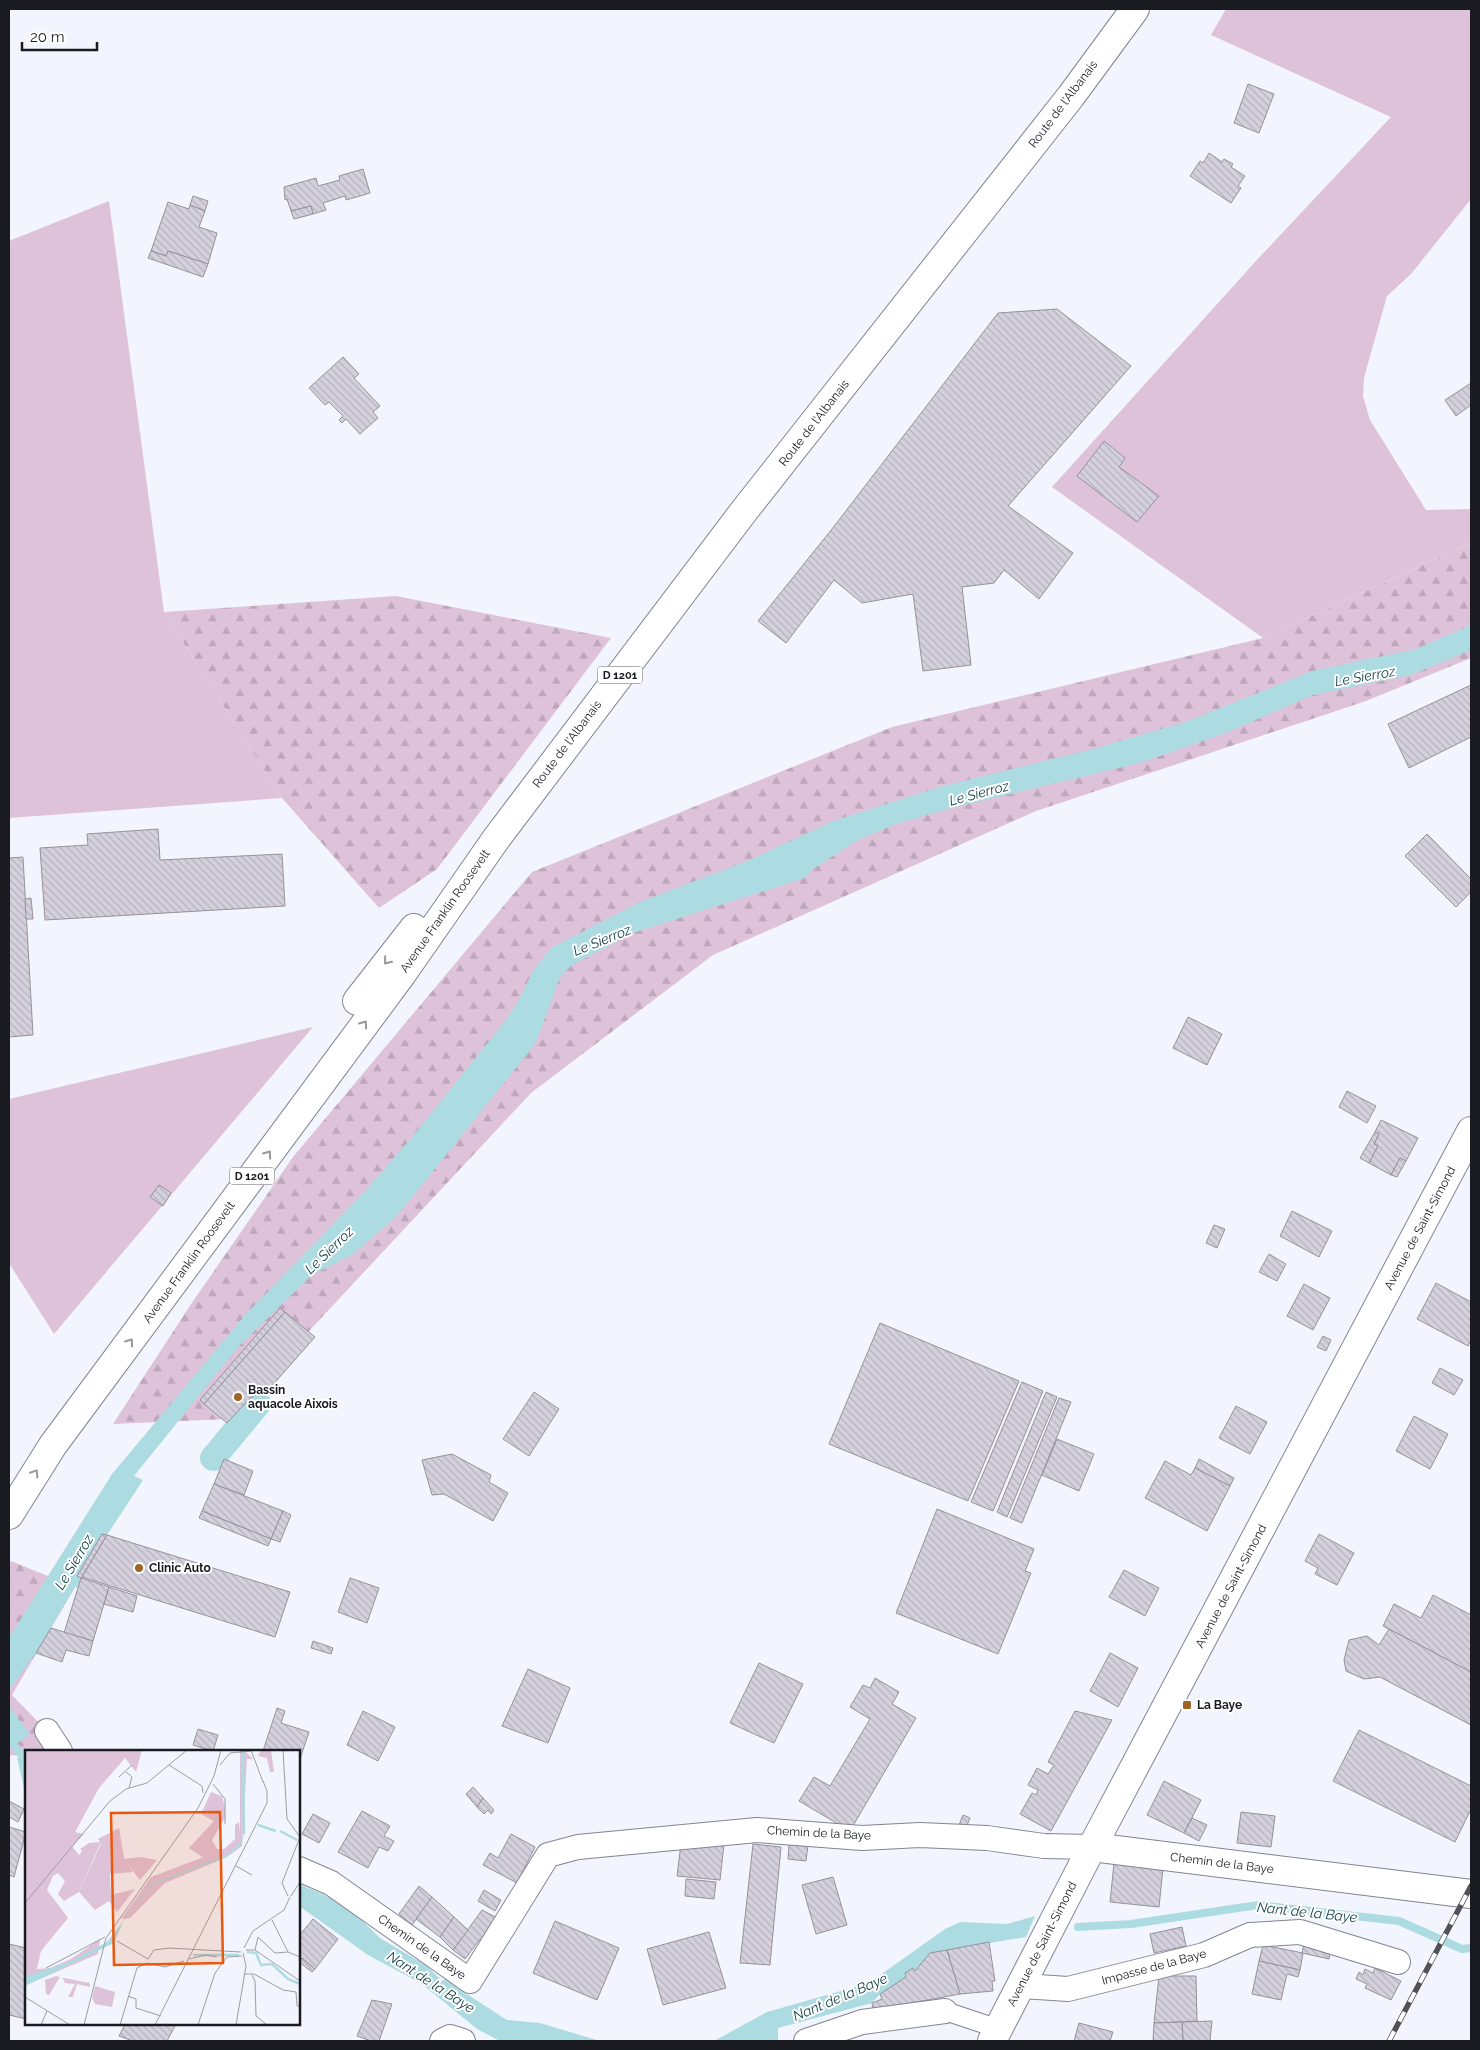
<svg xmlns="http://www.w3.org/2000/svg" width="1480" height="2050" viewBox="0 0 1480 2050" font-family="Raleway,sans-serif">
  <defs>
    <pattern id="forest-firs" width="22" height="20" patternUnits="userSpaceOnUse" patternTransform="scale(1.25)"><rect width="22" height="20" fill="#dec2da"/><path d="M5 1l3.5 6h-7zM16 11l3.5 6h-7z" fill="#bea6bb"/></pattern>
    <pattern id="building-back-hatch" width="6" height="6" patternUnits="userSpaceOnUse" patternTransform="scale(1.25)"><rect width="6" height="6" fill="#d4d0dd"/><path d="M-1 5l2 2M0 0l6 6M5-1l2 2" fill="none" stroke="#b5b2bd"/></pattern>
  </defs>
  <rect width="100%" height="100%" fill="#f2f5fd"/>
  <g fill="#dec2da">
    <polygon points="1226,9 1471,9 1471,199 1411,274 1387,296 1364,378 1363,396 1370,420 1426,510 1471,509 1471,543 1263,638 1052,487 1255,262 1391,117 1211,35"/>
    <polygon points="109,201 164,612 282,798 9,818 9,241"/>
    <polygon points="313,1027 54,1334 9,1263 9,1099"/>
  </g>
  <g fill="url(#forest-firs)">
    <polygon points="1471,543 1471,658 1366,701 1036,811 713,955 531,1093 227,1419 113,1424 191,1304 293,1157 532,872 892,727 1263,638"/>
    <polygon points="396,596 611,638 437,869 379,908 282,798 164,612"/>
    <polygon points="11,1561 75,1587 12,1695 47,1731 59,1751 26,1751 23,1756 11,1755 9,1761 9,1564"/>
  </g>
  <g fill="#acdbe2">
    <polygon points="1471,625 1471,650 1411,675 1313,695 1228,732 1143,762 944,810 893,825 858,840 813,869 805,878 633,933 572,965 560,977 537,1040 531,1049 397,1216 352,1255 312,1275 239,1346 134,1476 143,1480 107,1535 102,1534 77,1576 81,1578 77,1588 75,1587 36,1653 9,1690 9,1636 14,1630 112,1474 246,1314 365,1191 413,1136 502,1025 518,1002 533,971 551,948 640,902 752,859 833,821 943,786 1097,748 1188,721 1312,671 1416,649"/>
    <polygon points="9,1706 30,1734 11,1748 9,1746"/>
    <polygon points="26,1752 26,1796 17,1758"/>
    <polygon points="299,1884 345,1904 380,1938 427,1966 442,1981 449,1976 456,1987 507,2020 540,2023 600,2041 500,2041 477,2029 422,1984 368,1955 299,1906"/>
    <polygon points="1035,1916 1026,1937 930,1953 915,1971 913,1968 905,1973 906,1977 880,1994 872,2003 778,2028 778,2041 714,2041 767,2012 869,1983 945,1929 960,1922 1007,1924"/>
  </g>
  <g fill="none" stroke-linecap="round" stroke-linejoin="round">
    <g stroke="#acdbe2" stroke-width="8">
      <polyline points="9,1740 26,1760"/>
      <polyline points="1078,1927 1131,1924 1258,1905 1399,1921 1462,1949 1471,1948"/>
    </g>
    <polyline stroke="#acdbe2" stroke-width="26" points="213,1458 258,1404"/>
  </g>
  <g fill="url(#building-back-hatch)" stroke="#95919d">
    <polygon points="1248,84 1274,94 1259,133 1234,123"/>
    <polygon points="1209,153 1222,162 1224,159 1233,164 1231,167 1245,176 1238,186 1241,188 1231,203 1190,176 1200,161 1203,163"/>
    <polygon points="363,169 370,193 346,200 345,196 323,203 326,210 313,214 311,206 291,211 287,199 285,200 284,187 316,178 318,186 340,180 339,176"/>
    <polygon points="193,196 208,201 205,211 190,205"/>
    <polygon points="168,202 189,209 190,205 205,211 199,227 217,233 208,264 168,251 166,256 151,251"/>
    <polygon points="311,206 313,214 294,219 291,211"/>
    <polygon points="151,251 166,256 168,251 208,264 203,277 148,258"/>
    <polygon points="1057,309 1131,366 1008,506 1073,553 1039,599 1004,570 994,583 962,587 971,665 923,671 913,594 862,603 834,580 786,643 758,621 832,529 998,313"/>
    <polygon points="343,357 359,374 354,378 380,406 373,412 378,418 360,434 346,419 342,423 339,420 343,416 329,402 325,405 309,388"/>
    <polygon points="1471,383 1471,405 1456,416 1445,400"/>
    <polygon points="1104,441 1125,458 1119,467 1159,496 1137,522 1077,476"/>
    <polygon points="1471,685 1471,737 1409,768 1388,724"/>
    <polygon points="158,829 160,860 282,854 285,906 45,920 40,848 88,845 87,834"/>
    <polygon points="1427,834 1471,879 1471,892 1456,907 1405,856"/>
    <polygon points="23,857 33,1035 9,1037 9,858"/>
    <polygon points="31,898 33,919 26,919 25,899"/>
    <polygon points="1188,1017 1222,1034 1207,1065 1173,1048"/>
    <polygon points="1347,1091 1376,1106 1367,1123 1339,1107"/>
    <polygon points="1381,1120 1418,1138 1406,1161 1400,1158 1391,1175 1369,1163 1378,1146 1374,1144 1379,1134 1375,1132"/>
    <polygon points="1375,1132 1379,1134 1374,1144 1378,1146 1369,1163 1360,1158"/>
    <polygon points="1400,1158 1406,1161 1397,1177 1391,1175"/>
    <polygon points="159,1185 171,1193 163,1206 150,1197"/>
    <polygon points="1292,1211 1332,1231 1319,1257 1280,1236"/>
    <polygon points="1214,1225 1225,1229 1217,1248 1206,1243"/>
    <polygon points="1269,1254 1286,1264 1277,1281 1259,1272"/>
    <polygon points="1436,1283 1471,1302 1471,1340 1468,1346 1417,1319"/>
    <polygon points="1304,1284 1330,1298 1313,1330 1287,1316"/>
    <polygon points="280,1308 285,1312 204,1404 200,1400"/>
    <polygon points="285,1312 315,1337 263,1396 257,1394 249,1399 227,1423 204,1404"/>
    <polygon points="880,1323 1019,1381 968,1501 829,1444"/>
    <polygon points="1323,1336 1331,1340 1326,1351 1317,1347"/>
    <polygon points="1440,1368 1463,1380 1454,1395 1432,1383"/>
    <polygon points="1022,1382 1043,1391 993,1511 971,1502"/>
    <polygon points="534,1392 559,1409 529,1456 503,1439"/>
    <polygon points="1046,1392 1057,1397 1007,1517 997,1512"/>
    <polygon points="1059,1398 1071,1402 1022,1523 1010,1518"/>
    <polygon points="1236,1406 1267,1422 1250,1454 1219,1438"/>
    <polygon points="1414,1416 1448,1434 1430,1469 1396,1451"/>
    <polygon points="1057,1439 1094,1454 1079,1491 1042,1475"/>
    <polygon points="452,1454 491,1475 489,1482 508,1493 493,1521 444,1494 432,1495 422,1460"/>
    <polygon points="224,1459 253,1471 244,1495 214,1484"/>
    <polygon points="1199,1459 1234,1478 1230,1486 1195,1468"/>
    <polygon points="1165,1461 1191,1475 1195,1468 1230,1486 1207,1531 1145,1498"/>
    <polygon points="214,1484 283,1511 271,1539 202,1511"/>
    <polygon points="937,1509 1034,1549 1025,1571 1031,1573 998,1654 896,1613"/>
    <polygon points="202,1511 271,1539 268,1546 199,1518"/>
    <polygon points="283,1511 291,1515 280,1542 271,1539"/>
    <polygon points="102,1534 107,1535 82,1577 81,1578 77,1576"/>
    <polygon points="1319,1534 1354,1553 1337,1585 1315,1574 1318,1568 1305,1561"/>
    <polygon points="107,1535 290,1592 275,1637 82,1577"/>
    <polygon points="1124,1570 1159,1588 1145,1616 1109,1597"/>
    <polygon points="81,1578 109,1587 93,1641 64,1633"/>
    <polygon points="350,1578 379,1588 367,1623 338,1612"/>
    <polygon points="109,1587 137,1596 133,1612 104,1604"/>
    <polygon points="1433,1595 1471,1615 1471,1672 1383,1626 1394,1604 1421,1618"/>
    <polygon points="51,1628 93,1641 89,1656 66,1650 62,1662 36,1653"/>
    <polygon points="1389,1629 1471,1672 1471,1725 1380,1677 1364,1679 1346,1671 1344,1660 1349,1640 1367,1636 1379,1645"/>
    <polygon points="313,1641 333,1648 331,1654 311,1648"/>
    <polygon points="1110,1653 1138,1668 1118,1707 1090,1691"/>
    <polygon points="759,1663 803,1684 774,1743 730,1723"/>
    <polygon points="528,1669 570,1688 548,1743 502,1726"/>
    <polygon points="875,1678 899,1692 892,1704 916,1718 850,1831 799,1801 814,1777 830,1786 870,1719 850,1707 863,1685 870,1688"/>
    <polygon points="277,1708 285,1711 281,1723 309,1732 299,1762 299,1751 263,1751"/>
    <polygon points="363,1711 395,1727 378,1761 347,1745"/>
    <polygon points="1075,1711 1112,1720 1051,1831 1020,1814 1032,1793 1036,1795 1038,1790 1028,1785 1037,1768 1048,1774 1054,1765 1048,1762"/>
    <polygon points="198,1729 218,1735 213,1751 193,1745"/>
    <polygon points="1359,1730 1471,1786 1471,1809 1455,1842 1333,1781"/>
    <polygon points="1164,1781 1201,1800 1184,1833 1147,1815"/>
    <polygon points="473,1787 483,1798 477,1807 466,1794"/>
    <polygon points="483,1798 494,1810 491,1814 488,1810 484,1814 477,1807"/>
    <polygon points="9,1801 24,1809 18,1822 9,1817"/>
    <polygon points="362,1811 390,1826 384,1836 394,1841 388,1851 379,1847 368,1868 338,1852"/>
    <polygon points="1241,1812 1275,1816 1271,1847 1237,1843"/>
    <polygon points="313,1814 330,1823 319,1843 302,1834"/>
    <polygon points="963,1815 970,1818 966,1828 959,1825"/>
    <polygon points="1192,1818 1207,1825 1199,1841 1184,1833"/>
    <polygon points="9,1827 26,1832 14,1877 9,1875"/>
    <polygon points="511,1834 535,1847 517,1883 483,1865 490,1853 498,1858"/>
    <polygon points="681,1844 724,1844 720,1880 677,1876"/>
    <polygon points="753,1844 781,1847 770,1965 740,1963"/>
    <polygon points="789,1845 808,1845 806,1861 788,1859"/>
    <polygon points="1114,1863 1163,1868 1159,1907 1110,1902"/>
    <polygon points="833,1877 847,1925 816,1934 802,1885"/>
    <polygon points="686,1879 716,1882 714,1899 685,1896"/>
    <polygon points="419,1886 432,1897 412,1925 399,1914"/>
    <polygon points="484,1890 501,1900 495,1911 478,1901"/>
    <polygon points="432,1897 454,1917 440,1937 416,1919"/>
    <polygon points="482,1910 501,1920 486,1944 480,1939 465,1959 453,1950"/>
    <polygon points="454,1917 468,1930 453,1950 440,1937"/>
    <polygon points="313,1919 338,1939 315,1969 302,1958 299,1962 299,1936"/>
    <polygon points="555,1921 619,1948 597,2000 533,1973"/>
    <polygon points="1182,1927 1186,1946 1154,1953 1150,1934"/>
    <polygon points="709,1932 726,1988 663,2005 647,1949"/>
    <polygon points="989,1942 995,1981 992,1981 993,1991 960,1994 947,1950"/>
    <polygon points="1304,1943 1331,1949 1329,1959 1302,1953"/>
    <polygon points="9,1944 26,1948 26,2019 9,2015"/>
    <polygon points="1263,1945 1303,1953 1300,1970 1259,1961"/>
    <polygon points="947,1950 960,1994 873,2010 872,2003 882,1999 880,1994 906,1977 905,1973 913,1968 915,1971 930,1953"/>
    <polygon points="302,1958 315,1969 312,1972 299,1962"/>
    <polygon points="1259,1961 1300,1970 1298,1977 1287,1974 1281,2000 1252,1994"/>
    <polygon points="1375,1968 1401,1981 1391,2000 1365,1988 1367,1984 1356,1979 1359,1972 1363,1975 1365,1969 1373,1973"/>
    <polygon points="1159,1976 1196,1976 1197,2021 1154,2023"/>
    <polygon points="372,2000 392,2004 379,2041 371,2041 357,2036"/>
    <polygon points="1212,2021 1210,2041 1183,2041 1182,2022"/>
    <polygon points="1182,2022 1183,2041 1153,2041 1154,2023"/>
    <polygon points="1079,2023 1113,2032 1110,2041 1074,2041"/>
    <polygon points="125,2024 176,2024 167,2041 133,2041 119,2036"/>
  </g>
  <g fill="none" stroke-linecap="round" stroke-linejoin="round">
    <g stroke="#818591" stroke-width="20">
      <polyline id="pedestrian" points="945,2011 999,2029"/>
    </g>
    <g stroke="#818591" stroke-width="26">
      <g id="minor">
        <polyline points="47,1731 60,1751"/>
        <polyline points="299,1869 331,1883 470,1981 548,1855 578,1847 757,1830 862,1838 920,1835 987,1838 1044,1846 1092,1847"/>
        <polyline points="1022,1986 1068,1989 1204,1955 1250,1935 1300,1932 1398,1962"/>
        <polyline points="442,2041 450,2037 463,2041"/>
        <polyline points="806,2041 862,2022 945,2011"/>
      </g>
    </g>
    <g stroke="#818591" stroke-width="30">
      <polyline id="tertiary" points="1092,1847 1471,1894"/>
    </g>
    <g stroke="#818591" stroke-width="30">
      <polyline id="secondary" points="992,2041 1092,1847 1471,1131"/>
    </g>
    <g stroke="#818591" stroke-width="30">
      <g id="primary">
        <polyline points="357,1001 414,928"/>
        <polyline points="9,1515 53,1445 402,974 496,839 744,511 1071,96 1135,9"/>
      </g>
    </g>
    <use href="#pedestrian" stroke="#fff" stroke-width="18"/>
    <use href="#minor" stroke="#fff" stroke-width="24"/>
    <use href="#tertiary" stroke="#fff" stroke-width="28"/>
    <use href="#secondary" stroke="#fff" stroke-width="28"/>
    <use href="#primary" stroke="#fff" stroke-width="28"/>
    <g stroke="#515258" stroke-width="5.5">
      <polyline id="rail" points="1389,2041 1471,1886"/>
    </g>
    <use href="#rail" stroke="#fff" stroke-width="4" stroke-dasharray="11" stroke-linecap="butt"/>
  </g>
  <defs><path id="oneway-chevron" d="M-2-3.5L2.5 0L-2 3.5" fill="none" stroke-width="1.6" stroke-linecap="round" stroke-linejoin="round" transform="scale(1.25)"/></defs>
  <g stroke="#98989b">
    <use href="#oneway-chevron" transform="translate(387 961) rotate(129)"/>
    <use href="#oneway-chevron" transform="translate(364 1024) rotate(-54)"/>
    <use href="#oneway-chevron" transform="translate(268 1154) rotate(-54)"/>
    <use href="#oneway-chevron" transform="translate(130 1342) rotate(-54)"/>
    <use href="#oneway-chevron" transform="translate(35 1473) rotate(-57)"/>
  </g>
  <g fill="#9f6325" stroke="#fff" stroke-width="2">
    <circle cx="238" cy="1397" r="5"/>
    <circle cx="139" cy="1568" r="5"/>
    <rect x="1182" y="1700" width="10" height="10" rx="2.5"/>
  </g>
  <g text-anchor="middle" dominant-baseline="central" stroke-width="4" stroke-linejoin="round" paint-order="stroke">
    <g fill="#fff" stroke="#5f5f63" stroke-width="1">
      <rect x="597.5" y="666.5" width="45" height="17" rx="4"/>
      <rect x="229.5" y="1167.5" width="45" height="17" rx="4"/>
    </g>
    <g font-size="11" font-weight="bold" fill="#1a1b20">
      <text x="620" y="675">D 1201</text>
      <text x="252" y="1176">D 1201</text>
    </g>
    <g font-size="12" fill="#1a1b20" stroke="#fff">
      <text transform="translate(1063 104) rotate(-53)">Route de l'Albanais</text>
      <text transform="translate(814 423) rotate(-52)">Route de l'Albanais</text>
      <text transform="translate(567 744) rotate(-53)">Route de l'Albanais</text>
      <text transform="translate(445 911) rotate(-55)">Avenue Franklin Roosevelt</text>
      <text transform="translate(1420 1228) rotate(-62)">Avenue de Saint-Simond</text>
      <text transform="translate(189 1262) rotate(-54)">Avenue Franklin Roosevelt</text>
      <text transform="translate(1231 1586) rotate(-62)">Avenue de Saint-Simond</text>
      <text transform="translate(819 1833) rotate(3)">Chemin de la Baye</text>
      <text transform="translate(1222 1863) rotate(7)">Chemin de la Baye</text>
      <text transform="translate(1042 1944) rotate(-63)">Avenue de Saint-Simond</text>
      <text transform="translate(422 1947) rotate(35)">Chemin de la Baye</text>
      <text transform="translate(1154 1967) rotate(-15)">Impasse de la Baye</text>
    </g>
    <g font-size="12" font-weight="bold" fill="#1a1b20" stroke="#fff" text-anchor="start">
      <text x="248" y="1390">Bassin<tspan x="248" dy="14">aquacole Aixois</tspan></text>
      <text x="149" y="1568">Clinic Auto</text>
      <text x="1197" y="1705">La Baye</text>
    </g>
    <g font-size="14" font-style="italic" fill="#174248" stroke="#fff">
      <text transform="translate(1365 676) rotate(-10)">Le Sierroz</text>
      <text transform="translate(979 793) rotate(-15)">Le Sierroz</text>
      <text transform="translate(602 940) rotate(-22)">Le Sierroz</text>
      <text transform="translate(329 1250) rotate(-44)">Le Sierroz</text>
      <text transform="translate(74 1562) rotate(-59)">Le Sierroz</text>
      <text transform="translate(1307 1912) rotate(6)">Nant de la Baye</text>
      <text transform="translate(431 1982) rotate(33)">Nant de la Baye</text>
      <text transform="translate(840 1997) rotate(-23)">Nant de la Baye</text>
    </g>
  </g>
  <g transform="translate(25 1750)">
    <rect width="275" height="275" fill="#f2f5fd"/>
    <path d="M186,42l11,4 3,12v10l-13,22 5,9h7l11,-10v-14l4,-3 1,11 -10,14 -25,12 -16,-11 25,-27 -13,-7zM94,78l5,30 9,14 -23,2 1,21 24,-6 -18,23 -8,-11 -14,9 -16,-18 22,-48 -3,-5zM37,228h2l26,5v4l-13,-3 -4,13h-5l7,-13 -11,-1 1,-2z" fill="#dec2da"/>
    <path d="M0,0h117l-6,22 -11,-14 -26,30 -24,44 9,2 -12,12 7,9 3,-4 -2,-2 9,-6 12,-1 -22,50 -15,9 -6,-7 7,-13 -7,-8 -5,3 -6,14 21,28 -27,33 -4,18 13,-1 21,-9 29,-20 -2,15 -72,31 12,-8 -13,5zM215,0h4l9,9h-6l-5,87 -15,11 -62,26 -35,35 -9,1 30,-42 79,-30 10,-14zM236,0h10l3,22h-4l-3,-14 -9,-2zM116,107l16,3 -17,20 -16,-21zM70,236l20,6 -3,15 -17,-3 -3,-6z" fill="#dec2da"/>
    <path d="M31,226l4,1 -11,18 -3,-1 -1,-14z" fill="#dec2da"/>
    <path d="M220,80l-4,15 -15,12 -72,27 -31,38 -9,21 -89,43v-8l5,-3 39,-13 38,-20 46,-59 73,-28 14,-12z" fill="#acdbe2"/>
    <path fill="none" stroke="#acdbe2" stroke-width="2.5" d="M218,0l1,84M233,75l18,6M255,81l17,9M222,202l9,1 5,12 11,-1 16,15 12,5M168,205h46"/>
    <path fill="none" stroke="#9c9ea5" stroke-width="1" d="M226,0l12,32M258,0l4,69 13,18 -18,46 6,13M144,15l33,21 1,7M195,15l10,-12 21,-2M101,22l6,5 -3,11M94,27l13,-12M188,34l12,15v25M211,116l16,9M266,146l9,-14M0,153l85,-102 16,-12 21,-6 40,-33M247,170l16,32M92,191l31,18 6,-9 15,-2 72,4M219,198l9,-17 31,-21 6,-13M221,200h9l45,31M230,200l3,-13 17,16 13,-1 12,5M164,209l17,-4 11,2M21,218l59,-31M220,224h9l29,16 13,2 1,14h3M227,225l3,6 1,35 11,9M103,246l8,3v9l25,8M0,247l45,28M16,275l6,-14M59,275l22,-87 92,-130 16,-32 7,-26M95,275l17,-57 10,-5 18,4 19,-6M130,275l112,-222v-12l-4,-10M173,275l17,-52 12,-16 15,-1M211,275l10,-59 -3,-13"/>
    <path fill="#e8590c" fill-opacity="0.15" stroke="#e8590c" stroke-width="2.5" d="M195,62l3,151 -109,2 -3,-152z"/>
    <rect width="275" height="275" fill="none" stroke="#1a1b20" stroke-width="2.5"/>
  </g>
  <rect width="1480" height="2050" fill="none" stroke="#1a1b20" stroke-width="20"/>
  <path d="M22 42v8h75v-8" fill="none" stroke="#1a1b20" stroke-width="2.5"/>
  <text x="30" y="42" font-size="15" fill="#1a1b20" stroke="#ffffff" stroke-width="4" paint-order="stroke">20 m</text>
</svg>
